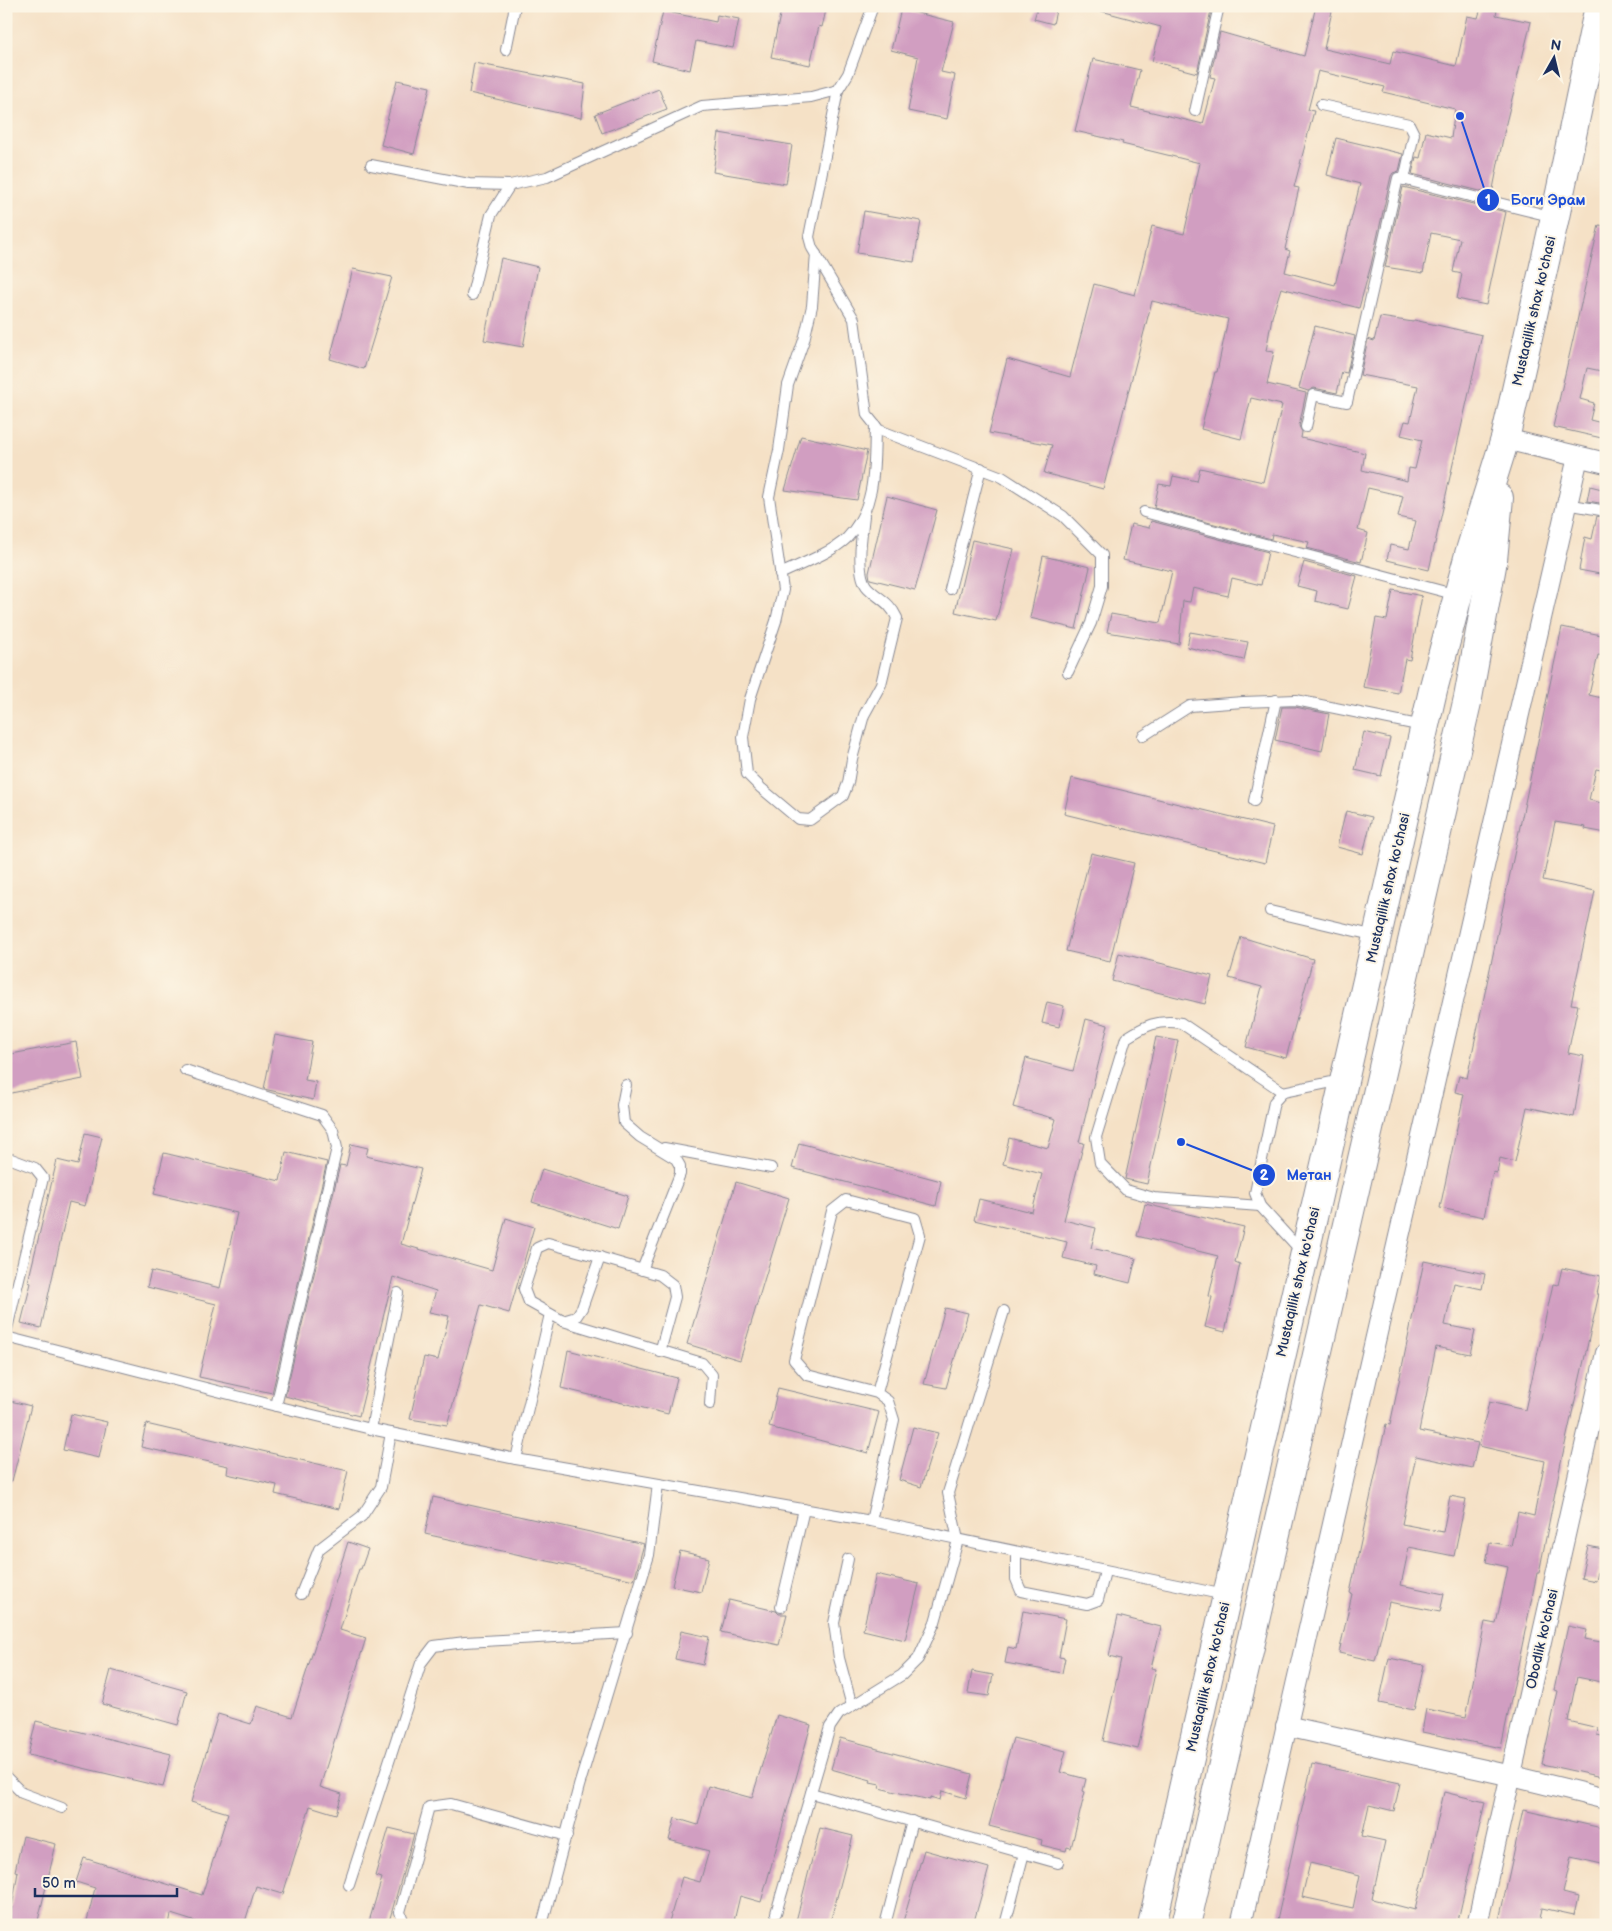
<svg xmlns="http://www.w3.org/2000/svg" width="1612" height="1931" viewBox="0 0 1612 1931" font-family="'Balsamiq Sans',sans-serif">
  <rect width="100%" height="100%" fill="#fcf5e5"/>
  <filter id="ink" filterUnits="userSpaceOnUse"><feTurbulence type="fractalNoise" baseFrequency=".02" numOctaves="2"/><feDisplacementMap in="SourceGraphic" scale="10" xChannelSelector="R" yChannelSelector="G"/><feConvolveMatrix kernelMatrix="1 2 1 2 8 2 1 2 1" color-interpolation-filters="sRGB"/></filter>
  <filter id="wash" filterUnits="userSpaceOnUse"><feTurbulence type="fractalNoise" baseFrequency=".0096" numOctaves="4" result="noise"/><feDisplacementMap in="SourceGraphic" scale="20" xChannelSelector="R" yChannelSelector="G"/><feGaussianBlur stdDeviation="1.12" result="paint"/><feColorMatrix in="noise" values="0 0 0 0 0 0 0 0 0 0 0 0 0 0 0 0 0 1.4 0 .05"/><feComposite in="paint" operator="in"/></filter>
  <g filter="url(#wash)">
    <rect width="100%" height="100%" fill="#f5e1c6"/>
    <g id="blocks">
      <g fill="#d19ec1" fill-rule="evenodd">
        <polygon points="782,6 827,6 822,27 819,26 810,65 771,57"/>
        <polygon points="1038,6 1057,6 1053,24 1034,19"/>
        <polygon points="1101,6 1212,6 1197,73 1152,61 1161,27 1101,11"/>
        <polygon points="1316,6 1333,6 1324,49 1390,64 1393,51 1456,66 1467,16 1478,18 1481,8 1497,11 1496,15 1531,22 1506,123 1492,194 1412,174 1416,157 1420,158 1426,132 1451,138 1455,109 1383,92 1385,87 1318,71 1308,110 1314,111 1294,187 1299,188 1285,249 1290,251 1285,272 1335,285 1360,184 1327,175 1336,138 1403,154 1399,171 1393,173 1391,176 1371,265 1359,308 1281,288 1272,317 1266,351 1274,352 1267,384 1306,393 1299,426 1302,432 1301,438 1365,453 1362,470 1407,481 1409,468 1415,469 1422,440 1401,435 1405,421 1410,422 1418,386 1360,375 1368,339 1374,341 1380,317 1413,322 1414,320 1482,335 1429,570 1387,560 1390,545 1409,549 1416,521 1398,517 1403,496 1368,488 1358,530 1368,533 1361,562 1307,548 1309,542 1272,534 1271,539 1154,508 1159,484 1171,486 1173,476 1197,481 1200,468 1263,482 1282,405 1251,398 1241,439 1201,429 1215,372 1217,372 1228,319 1152,301 1103,489 1044,473 1052,445 989,433 1007,359 1070,377 1094,284 1135,295 1152,226 1184,234 1200,163 1122,144 1123,142 1075,131 1093,59 1140,70 1131,107 1203,124 1215,78 1210,77 1220,32 1304,56"/>
        <polygon points="901,9 954,22 941,72 955,75 947,119 908,111 918,57 891,50"/>
        <polygon points="663,11 716,22 717,15 739,19 733,48 696,41 690,70 652,61"/>
        <polygon points="474,63 585,84 581,118 469,93"/>
        <polygon points="397,80 430,87 414,154 381,145"/>
        <polygon points="659,89 667,109 602,133 595,114"/>
        <polygon points="719,133 792,145 786,184 713,172"/>
        <polygon points="1403,187 1506,212 1486,305 1457,299 1462,274 1453,272 1460,239 1431,233 1423,273 1385,267"/>
        <polygon points="864,211 921,221 914,262 857,253"/>
        <polygon points="1599,225 1606,226 1606,372 1587,368 1580,399 1594,403 1590,420 1606,424 1606,439 1553,427"/>
        <polygon points="501,258 538,267 523,347 484,340"/>
        <polygon points="353,269 392,277 364,369 330,359"/>
        <polygon points="1315,326 1355,336 1347,373 1342,372 1337,393 1314,388 1308,391 1299,388"/>
        <polygon points="801,436 867,451 857,500 785,490"/>
        <polygon points="1590,486 1606,490 1606,504 1587,501"/>
        <polygon points="887,496 937,510 915,590 870,579 869,573"/>
        <polygon points="1597,516 1606,518 1605,575 1579,570 1585,537 1592,539"/>
        <polygon points="1151,521 1268,552 1261,585 1232,578 1228,596 1193,588 1190,602 1183,601 1179,644 1107,632 1111,614 1160,623 1172,571 1123,560 1131,524 1149,528"/>
        <polygon points="972,540 1014,549 996,621 955,612"/>
        <polygon points="1043,556 1090,567 1076,629 1030,618"/>
        <polygon points="1304,562 1357,576 1348,609 1315,601 1317,591 1297,586"/>
        <polygon points="1393,590 1422,596 1410,660 1405,659 1398,693 1363,687 1376,618 1387,620"/>
        <polygon points="1562,627 1606,636 1606,656 1598,655 1589,695 1606,699 1606,771 1596,769 1589,800 1606,804 1606,833 1585,829 1586,827 1555,822 1543,880 1595,891 1571,1004 1578,1005 1568,1053 1584,1056 1574,1117 1527,1107 1515,1162 1500,1158 1497,1173 1493,1172 1484,1217 1440,1208 1464,1094 1455,1092 1459,1076 1467,1078"/>
        <polygon points="1190,632 1248,642 1244,660 1187,647"/>
        <polygon points="1282,707 1295,707 1329,714 1322,751 1275,740"/>
        <polygon points="1364,732 1390,738 1381,776 1355,770"/>
        <polygon points="1072,778 1273,827 1265,863 1064,814"/>
        <polygon points="1346,811 1372,817 1363,854 1337,847"/>
        <polygon points="1091,853 1134,863 1110,961 1066,951"/>
        <polygon points="1241,937 1313,959 1286,1058 1246,1047 1262,987 1229,978"/>
        <polygon points="1119,953 1212,976 1205,1004 1112,981"/>
        <polygon points="1047,1002 1064,1006 1059,1027 1042,1023"/>
        <polygon points="1086,1019 1108,1025 1079,1142 1084,1143 1064,1220 1096,1228 1091,1248 1136,1258 1130,1283 1094,1274 1096,1266 1063,1258 1067,1242 974,1220 979,1199 1032,1212 1042,1174 1003,1164 1009,1138 1048,1148 1056,1119 1013,1107 1026,1058 1073,1071"/>
        <polygon points="275,1035 312,1042 305,1080 316,1082 313,1100 264,1089"/>
        <polygon points="1156,1037 1178,1041 1147,1184 1125,1179"/>
        <polygon points="76,1042 83,1079 6,1094 6,1055"/>
        <polygon points="85,1133 102,1137 85,1206 69,1202 41,1328 21,1323 31,1283 28,1282 57,1160 78,1165"/>
        <polygon points="799,1143 941,1181 936,1206 792,1168"/>
        <polygon points="351,1144 368,1148 366,1156 421,1169 401,1244 492,1270 506,1218 534,1227 509,1313 481,1305 447,1425 410,1419 424,1357 438,1360 449,1316 429,1312 436,1291 393,1277 359,1416 285,1396 340,1165 346,1166"/>
        <polygon points="286,1152 327,1162 272,1393 199,1377 216,1304 147,1287 151,1271 220,1288 237,1213 154,1194 164,1153 280,1181"/>
        <polygon points="542,1169 628,1196 618,1229 532,1202"/>
        <polygon points="736,1182 789,1198 740,1360 687,1344"/>
        <polygon points="1145,1204 1244,1227 1235,1262 1240,1264 1225,1332 1205,1327 1212,1297 1209,1296 1218,1256 1137,1236"/>
        <polygon points="1424,1261 1485,1274 1482,1289 1454,1283 1445,1325 1475,1331 1470,1354 1436,1347 1419,1431 1478,1443 1472,1468 1416,1456 1402,1524 1443,1532 1450,1496 1466,1499 1454,1556 1409,1547 1401,1585 1444,1594 1440,1612 1389,1602 1375,1661 1339,1653 1352,1594 1350,1593 1386,1424 1390,1425"/>
        <polygon points="1562,1268 1601,1276 1597,1294 1599,1294 1561,1462 1539,1573 1537,1573 1501,1748 1422,1732 1426,1709 1466,1717 1485,1622 1496,1624 1508,1567 1486,1562 1490,1542 1511,1546 1518,1512 1534,1516 1545,1461 1479,1446 1489,1402 1525,1410 1553,1284 1558,1285"/>
        <polygon points="945,1308 968,1313 946,1388 924,1384"/>
        <polygon points="568,1350 677,1378 668,1414 561,1388"/>
        <polygon points="778,1388 879,1412 868,1453 769,1427"/>
        <polygon points="6,1400 31,1406 12,1481 6,1480"/>
        <polygon points="71,1414 107,1422 99,1458 63,1450"/>
        <polygon points="146,1424 348,1471 339,1509 275,1494 277,1485 227,1474 228,1466 141,1447"/>
        <polygon points="913,1427 938,1433 921,1487 899,1480"/>
        <polygon points="433,1497 644,1544 634,1580 425,1534"/>
        <polygon points="348,1542 368,1549 361,1569 359,1569 340,1630 366,1638 320,1787 342,1794 336,1814 310,1806 283,1894 256,1886 244,1925 206,1925 171,1914 169,1925 86,1925 95,1888 76,1882 84,1858 202,1895 228,1813 191,1802 218,1714 251,1724 257,1706 292,1717"/>
        <polygon points="1588,1546 1603,1549 1596,1581 1581,1578"/>
        <polygon points="680,1551 709,1558 701,1592 672,1586"/>
        <polygon points="876,1574 919,1584 905,1640 863,1630"/>
        <polygon points="729,1600 776,1611 779,1614 787,1614 779,1645 721,1632"/>
        <polygon points="1023,1611 1066,1619 1059,1657 1065,1658 1062,1673 1005,1663 1008,1647 1016,1649"/>
        <polygon points="1118,1616 1161,1627 1151,1668 1156,1669 1138,1749 1103,1741 1121,1659 1109,1656"/>
        <polygon points="1568,1626 1587,1630 1585,1639 1606,1643 1606,1683 1577,1677 1568,1721 1598,1728 1597,1735 1606,1737 1606,1778 1542,1764 1558,1691 1554,1690"/>
        <polygon points="681,1631 709,1637 703,1665 675,1659"/>
        <polygon points="1389,1658 1424,1665 1414,1710 1379,1703"/>
        <polygon points="111,1670 187,1691 178,1725 102,1704"/>
        <polygon points="972,1671 993,1675 989,1696 968,1693"/>
        <polygon points="777,1715 811,1725 761,1902 740,1896 733,1925 668,1925 682,1877 700,1882 709,1851 669,1840 675,1818 698,1825 708,1786 752,1798"/>
        <polygon points="36,1721 171,1754 163,1787 28,1755"/>
        <polygon points="840,1738 874,1747 874,1748 972,1774 966,1798 942,1791 940,1800 930,1797 930,1800 879,1788 880,1784 870,1782 871,1780 831,1769"/>
        <polygon points="1013,1738 1066,1751 1060,1772 1086,1779 1083,1791 1085,1792 1071,1848 1067,1847 1066,1851 1041,1845 1042,1840 989,1826"/>
        <path d="M1312,1764l88,19 -6,28 -25,-6 -7,31 23,5 -13,58 43,11 7,-29h2l20,-89 41,10 -28,123h-181zM1310,1863l50,12 -7,33 -51,-11z"/>
        <polygon points="1523,1810 1606,1829 1606,1865 1571,1857 1563,1893 1578,1897 1574,1915 1542,1908 1539,1925 1498,1925"/>
        <polygon points="389,1828 414,1834 388,1925 368,1925 382,1878 375,1876"/>
        <polygon points="820,1828 853,1836 836,1901 829,1925 795,1925"/>
        <polygon points="23,1836 56,1844 37,1925 9,1925 18,1872 15,1871"/>
        <polygon points="924,1850 989,1868 973,1925 902,1925"/>
      </g>
    </g>
  </g>
  <g filter="url(#ink)">
    <use href="#blocks" fill-opacity="0" stroke="#888892" stroke-width="1"/>
    <g fill="none" stroke-linecap="round" stroke-linejoin="round">
      <g stroke="#888892" stroke-width="12">
        <g id="service">
          <polyline points="506,50 515,6"/>
          <polyline points="838,90 809,237 812,248 854,319 867,415 879,430 1002,477 1063,516 1102,555 1102,586 1091,623 1068,672"/>
          <polyline points="1321,105 1409,124 1414,134 1404,180"/>
          <polyline points="1195,111 1219,6"/>
          <polyline points="371,165 469,184 510,185 547,177 702,106 811,97 838,90 848,74 873,6"/>
          <path d="M816,254l-4,52 -8,34 -16,45 -9,65 -10,47 14,93 -7,31 -26,78 -7,38 4,37 14,14 37,31 12,1 33,-24 5,-13 4,-24 12,-44 17,-31 16,-66c-7,-16 -18,-19 -29,-30 -13,-13 -6,-55 -4,-72"/>
          <polyline points="472,295 491,215 510,185"/>
          <polyline points="1306,427 1313,395 1347,402 1398,178 1554,217"/>
          <polyline points="1567,504 1606,511"/>
          <polyline points="1144,512 1457,595"/>
          <path d="M780,574c19,-9 53,-22 67,-36 30,-31 27,-73 28,-113"/>
          <polyline points="950,589 981,468"/>
          <polyline points="1143,736 1190,706 1243,702 1296,700 1423,726"/>
          <polyline points="1254,801 1276,700"/>
          <polyline points="1270,911 1376,936"/>
          <polyline points="185,1070 322,1115 333,1130 337,1148 276,1406"/>
          <polyline points="626,1085 622,1105 624,1123 640,1137 676,1159 680,1166 680,1174 642,1270"/>
          <polyline points="664,1148 771,1168"/>
          <polyline points="6,1157 35,1168 43,1178 6,1333"/>
          <path d="M1260,1206l-106,-8 -28,-8 -26,-27 -4,-26 30,-99c19,-12 31,-19 55,-15l102,69"/>
          <polyline points="1302,1252 1260,1206 1255,1193 1274,1102 1283,1092 1342,1080"/>
          <polyline points="563,1321 576,1317 582,1308 600,1257"/>
          <polyline points="6,1337 276,1406 371,1429 516,1459 871,1521 1225,1595"/>
          <polyline points="660,1352 675,1297 673,1285 660,1275 592,1255 548,1243 537,1248 524,1289 529,1302 563,1321 702,1363 712,1375 710,1404"/>
          <polyline points="371,1429 398,1293"/>
          <polyline points="516,1459 550,1314"/>
          <polyline points="871,1521 894,1420 888,1401 877,1393 807,1375 794,1360 832,1211 846,1200 915,1218 920,1235 877,1393"/>
          <polyline points="1016,1552 1016,1579 1021,1591 1087,1604 1098,1600 1105,1571"/>
          <polyline points="848,1559 834,1623 839,1658 852,1706"/>
          <polyline points="301,1594 319,1549 362,1516 381,1487 391,1433"/>
          <polyline points="781,1607 804,1509"/>
          <polyline points="6,1777 22,1793 62,1808"/>
          <polyline points="811,1793 1058,1863"/>
          <polyline points="349,1885 421,1663 434,1646 465,1642 627,1633"/>
          <polyline points="776,1913 830,1727 839,1714 902,1675 918,1659 935,1622 958,1540 948,1493 1004,1311"/>
          <polyline points="412,1925 404,1923 400,1912 429,1807 451,1804 567,1836"/>
          <polyline points="542,1925 579,1786 649,1555 658,1484"/>
          <polyline points="885,1925 912,1821"/>
          <polyline points="1005,1925 1024,1853"/>
        </g>
      </g>
      <g stroke="#888892" stroke-width="22">
        <g id="minor">
          <polyline points="1505,439 1606,463"/>
          <polyline points="1286,1726 1512,1776 1606,1799"/>
          <polyline points="1241,1925 1578,457"/>
          <polyline points="1477,1925 1606,1353"/>
        </g>
      </g>
      <g stroke="#888892" stroke-width="30">
        <g id="primary">
          <polyline points="1152,1925 1433,690 1469,554 1505,439 1555,217 1599,6"/>
          <polyline points="1186,1925 1468,698 1493,560 1499,498"/>
        </g>
      </g>
      <use href="#service" stroke="#fff" stroke-width="10"/>
      <use href="#minor" stroke="#fff" stroke-width="20"/>
      <use href="#primary" stroke="#fff" stroke-width="28"/>
    </g>
  </g>
  <g text-anchor="middle" dominant-baseline="central" stroke-width="4" stroke-linejoin="round" paint-order="stroke">
    <g font-size="14" fill="#1b2f5e" stroke="#fcf5e5">
      <text transform="translate(1534 311) rotate(-77)">Mustaqillik shox ko'chasi</text>
      <text transform="translate(1388 888) rotate(-77)">Mustaqillik shox ko'chasi</text>
      <text transform="translate(1298 1282) rotate(-77)">Mustaqillik shox ko'chasi</text>
      <text transform="translate(1542 1639) rotate(-77)">Obodlik ko'chasi</text>
      <text transform="translate(1208 1677) rotate(-77)">Mustaqillik shox ko'chasi</text>
    </g>
  </g>
  <path fill="none" stroke="#1d4ed8" stroke-width="2" d="M1460 116L1488 200M1181 1142L1264 1175"/>
  <g fill="#1d4ed8" stroke="#fcf5e5" stroke-width="2">
    <circle cx="1460" cy="116" r="5"/>
    <circle cx="1181" cy="1142" r="5"/>
    <circle cx="1488" cy="200" r="12"/>
    <circle cx="1264" cy="1175" r="12"/>
  </g>
  <g font-size="15" text-anchor="middle" font-weight="bold" fill="#fff">
    <text x="1488" y="205">1</text>
    <text x="1264" y="1180">2</text>
  </g>
  <g font-size="15" text-anchor="middle" font-weight="bold" fill="#1d4ed8" stroke="#fcf5e5" stroke-width="4" stroke-linejoin="round" paint-order="stroke">
    <text x="1548" y="205">Боги Эрам</text>
    <text x="1309" y="1180">Метан</text>
  </g>
  <rect width="1612" height="1931" fill="none" stroke="#fcf5e5" stroke-width="25"/>
  <g transform="translate(1554 58) rotate(8)" stroke="#fcf5e5" stroke-width="4" paint-order="stroke">
  <path d="M0-4L9 19L0 12L-9 19Z" fill="#1b2f5e"/>
  <text y="-8" font-size="14" font-weight="bold" text-anchor="middle" fill="#1b2f5e">N</text>
  </g>
  <path d="M35 1888v8h142v-8" fill="none" stroke="#1b2f5e" stroke-width="2.5"/>
  <text x="42" y="1888" font-size="15" fill="#1b2f5e" stroke="#fcf5e5" stroke-width="4" paint-order="stroke">50 m</text>
</svg>
